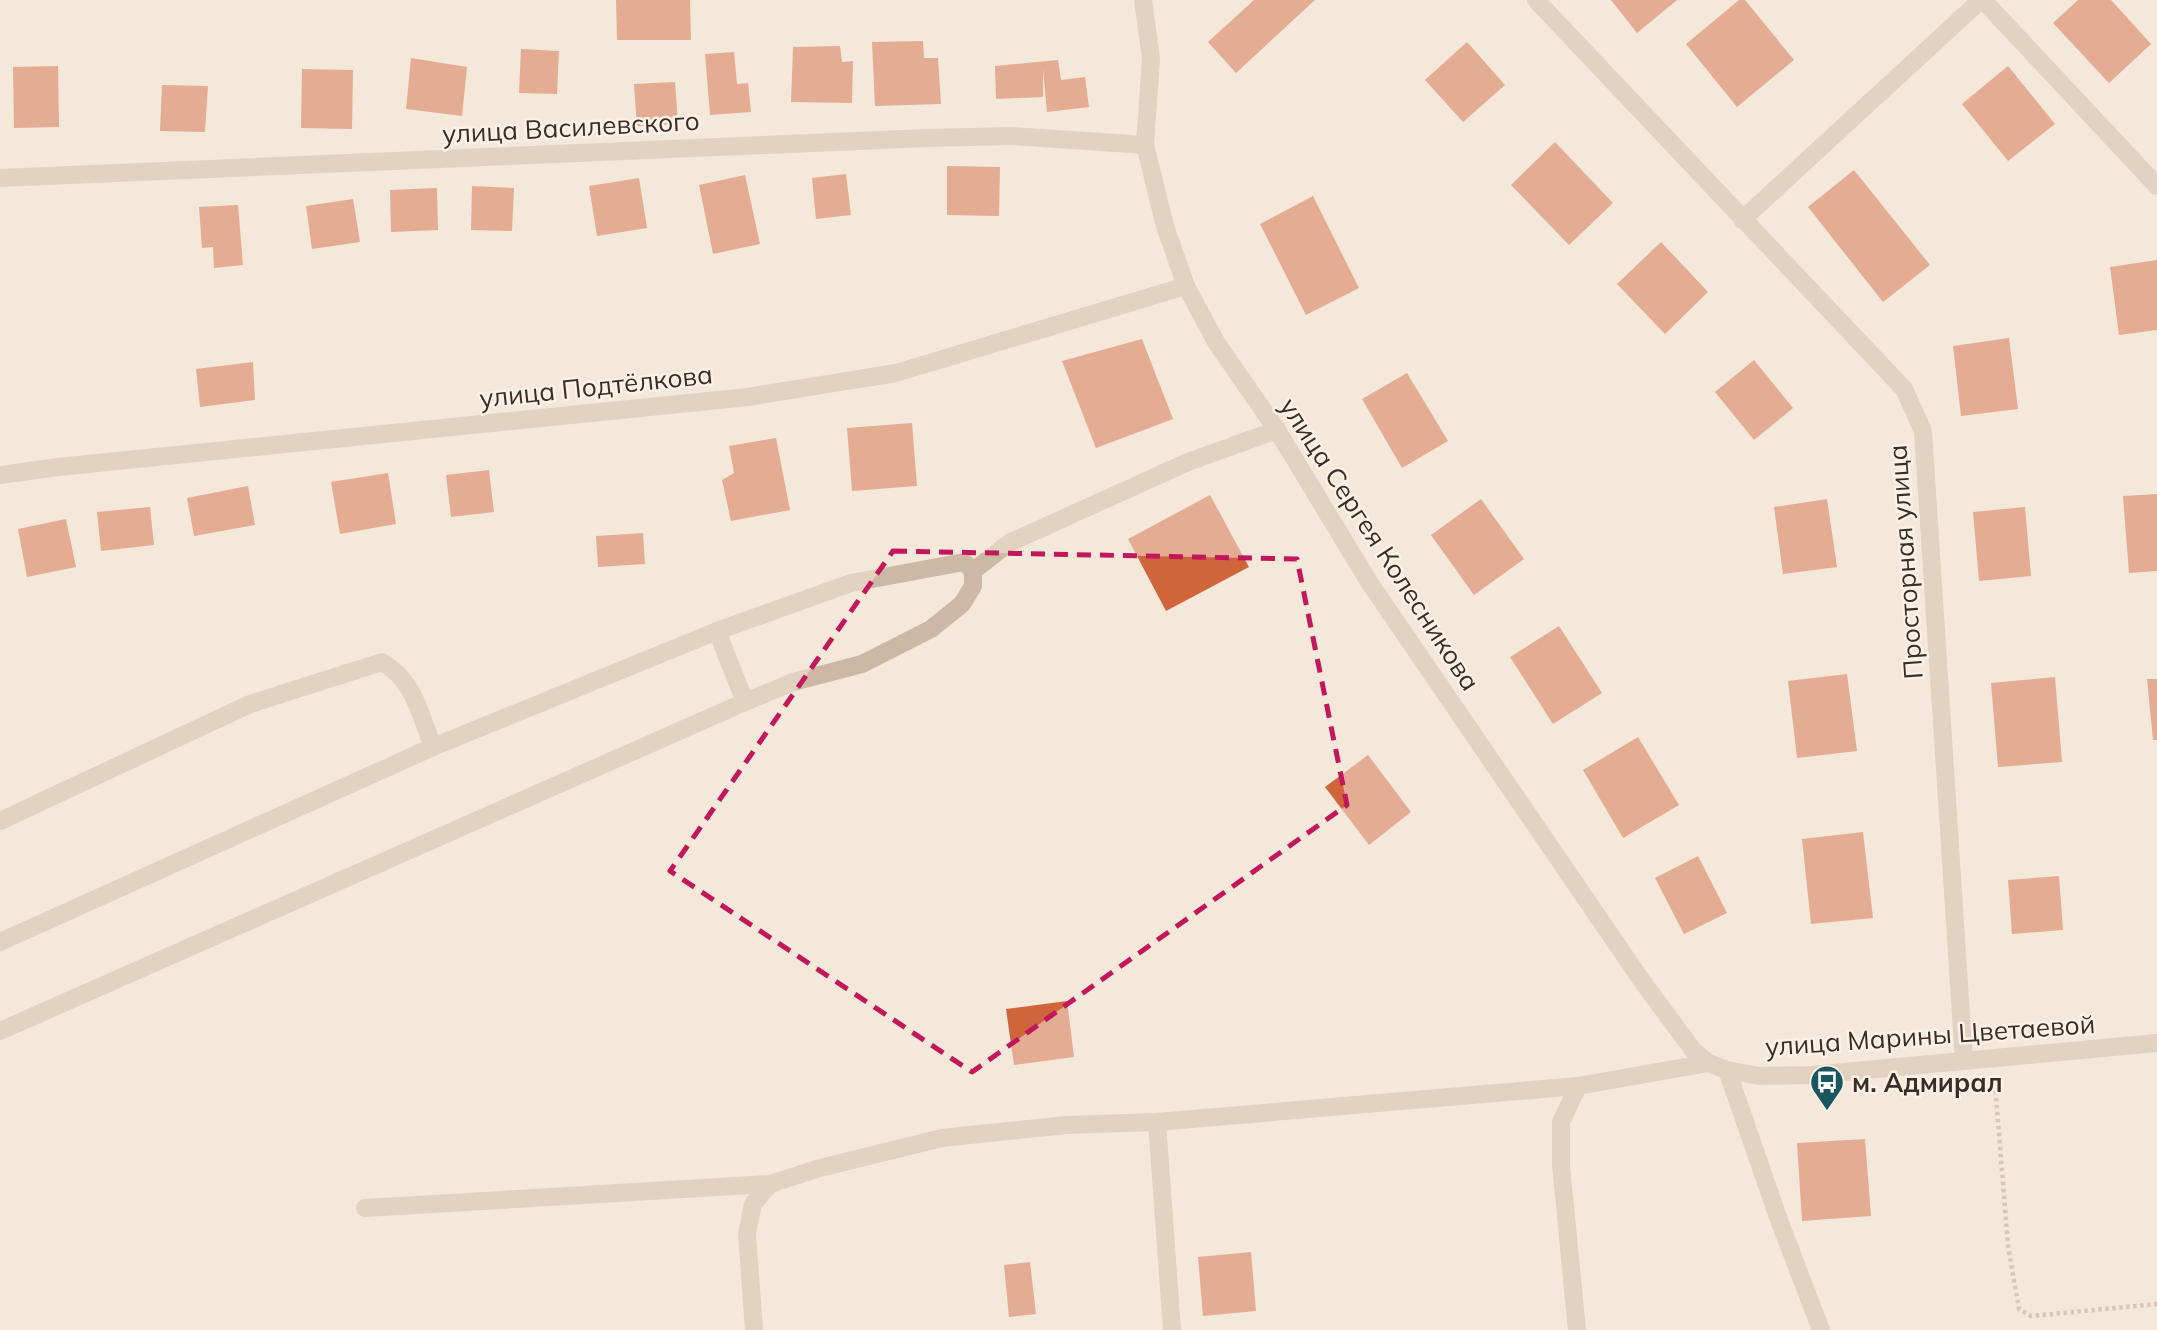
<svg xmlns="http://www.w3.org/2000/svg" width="2157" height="1330" viewBox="0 0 2157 1330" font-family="Mulish,sans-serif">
  <rect width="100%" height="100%" fill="#f4e8da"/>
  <g fill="#d0653b">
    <polygon points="616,0 690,0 691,40 617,40"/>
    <polygon points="1254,0 1315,0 1236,73 1208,42"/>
    <polygon points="1611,0 1677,0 1637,33"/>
    <polygon points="1739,0 1745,0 1794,60 1737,107 1686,44"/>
    <polygon points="2078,0 2111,0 2151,44 2109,83 2053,23"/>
    <polygon points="923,41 924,58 938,58 941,104 875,106 872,42"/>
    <polygon points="1467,42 1505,85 1463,122 1425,80"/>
    <polygon points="840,46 842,62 853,61 852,103 791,102 793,47"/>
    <polygon points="521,49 559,51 557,94 519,93"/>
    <polygon points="734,52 737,84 748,83 751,112 710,115 705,54"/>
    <polygon points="411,58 467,67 462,116 406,109"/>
    <polygon points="1058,60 1061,80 1085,77 1089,107 1047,112 1043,69 1043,97 996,99 995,66"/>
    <polygon points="58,66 59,127 14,128 13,67"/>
    <polygon points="2008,66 2055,124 2008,161 1962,104"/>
    <polygon points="302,69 353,70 352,129 301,128"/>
    <polygon points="675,82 678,124 637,126 634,84"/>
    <polygon points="162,85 208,86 205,132 160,131"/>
    <polygon points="1555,142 1613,203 1569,245 1511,185"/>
    <polygon points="947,166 1000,167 999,216 947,215"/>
    <polygon points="1854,170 1930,265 1883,302 1808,207"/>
    <polygon points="846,174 851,215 816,219 812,178"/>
    <polygon points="745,175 760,244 713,254 699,185"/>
    <polygon points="639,178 647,228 597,236 589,186"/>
    <polygon points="472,186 514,188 512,231 471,230"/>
    <polygon points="437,188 438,230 391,232 390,190"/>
    <polygon points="1313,196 1359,288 1306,315 1260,224"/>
    <polygon points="353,199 360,242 312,249 306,206"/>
    <polygon points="238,205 243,265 214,268 213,247 202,248 199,207"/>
    <polygon points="1661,242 1708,292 1665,334 1617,284"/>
    <polygon points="2157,260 2157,330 2119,335 2110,267"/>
    <polygon points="2009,338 2018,409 1961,416 1953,346"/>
    <polygon points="1142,339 1173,419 1096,448 1062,361"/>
    <polygon points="1754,360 1793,408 1754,440 1715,392"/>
    <polygon points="253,362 255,400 200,407 196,369"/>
    <polygon points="1407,373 1448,441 1402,468 1362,399"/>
    <polygon points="912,423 917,486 852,491 847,428"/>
    <polygon points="776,438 790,510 731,521 722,480 734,473 729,446"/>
    <polygon points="489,470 494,512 451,517 446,475"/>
    <polygon points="388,473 396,524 340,534 331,482"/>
    <polygon points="248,486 255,525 194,536 187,498"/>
    <polygon points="2157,494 2157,571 2129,573 2123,496"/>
    <polygon points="1210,495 1249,567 1166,611 1128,539"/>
    <polygon points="1481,499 1524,559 1474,595 1431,535"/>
    <polygon points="1827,499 1837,567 1783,574 1774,507"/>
    <polygon points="150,507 154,545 101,551 97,512"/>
    <polygon points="2025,507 2031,576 1979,581 1973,512"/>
    <polygon points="66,519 76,567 27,577 18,529"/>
    <polygon points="643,533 645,564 598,567 596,536"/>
    <polygon points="1559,626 1602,693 1553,724 1510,657"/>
    <polygon points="1847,674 1857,751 1797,758 1788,681"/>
    <polygon points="2055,677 2062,762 1998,767 1991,683"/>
    <polygon points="2147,679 2157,679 2157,740 2153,740"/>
    <polygon points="1638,737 1679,805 1623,838 1583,770"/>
    <polygon points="1368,755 1411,812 1369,845 1325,787"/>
    <polygon points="1863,832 1873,918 1811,924 1802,839"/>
    <polygon points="1698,856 1727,913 1684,934 1655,878"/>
    <polygon points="2059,876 2063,930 2012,934 2008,880"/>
    <polygon points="1067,1001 1074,1057 1014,1065 1006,1009"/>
    <polygon points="1865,1139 1871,1216 1802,1221 1797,1143"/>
    <polygon points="1251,1252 1256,1311 1203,1316 1198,1257"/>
    <polygon points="1030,1262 1036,1314 1009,1317 1004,1265"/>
  </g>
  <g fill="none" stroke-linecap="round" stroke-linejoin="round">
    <polyline stroke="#b9a28f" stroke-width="4.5" stroke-dasharray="3.5 3.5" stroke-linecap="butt" points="1995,1084 2008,1245 2019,1309 2031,1316 2157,1304"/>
    <g stroke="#cdb8a5" stroke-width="18">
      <polyline points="1143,0 1151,59 1145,145 1165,226 1186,286 1216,342 1277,430 1369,582 1642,981 1693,1050 1708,1063 1727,1070 1759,1076 1812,1075 2157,1043"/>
      <polyline points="1536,0 1904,389 1923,431 1964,1061"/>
      <polyline points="1983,0 2157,186"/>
      <polyline points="0,178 927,138 1012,136 1145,145"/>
      <polyline points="1742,220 1981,0"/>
      <polyline points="0,475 58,467 748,397 896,373 1186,286"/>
      <polyline points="717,631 745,702"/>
      <path d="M0,821l250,-117 132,-42c32,18 38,52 51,85"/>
      <polyline points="0,942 433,747 717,631 851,583 964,562 973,571 1009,543 1188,462 1277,430"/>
      <polyline points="0,1031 745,702 793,682 862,664 931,629 962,604 973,586 973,571"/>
      <polyline points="1727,1070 1779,1220 1821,1330"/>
      <polyline points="1157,1122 1172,1330"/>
      <polyline points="365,1208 770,1184 820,1168 942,1138 1066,1125 1157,1122 1578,1086 1708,1063"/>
      <polyline points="754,1330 747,1234 753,1204 770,1184"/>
      <polyline points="1577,1330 1561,1165 1561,1122 1578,1086"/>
    </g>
  </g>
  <path d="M0 0H2157V1330H0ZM893,551l404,8 50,246 -375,267 -302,-201z" fill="#f4e8da" fill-opacity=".55" fill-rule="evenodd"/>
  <path fill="none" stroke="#c2185b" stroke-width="5" stroke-dasharray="14 9" stroke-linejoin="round" d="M893,551l404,8 50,246 -375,267 -302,-201z"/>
  <defs>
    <g id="bus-pin" transform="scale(1.75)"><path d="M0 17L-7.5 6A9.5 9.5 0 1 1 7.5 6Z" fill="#19565d" stroke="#fbf2e7"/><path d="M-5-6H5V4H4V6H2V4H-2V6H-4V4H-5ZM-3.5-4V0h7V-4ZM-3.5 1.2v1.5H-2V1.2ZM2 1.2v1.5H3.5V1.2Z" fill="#fff"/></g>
  </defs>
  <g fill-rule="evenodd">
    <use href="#bus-pin" x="1827" y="1082"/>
  </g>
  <g text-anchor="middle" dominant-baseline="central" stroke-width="5" stroke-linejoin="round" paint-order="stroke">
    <g font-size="26" fill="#382d27" stroke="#fbf2e7">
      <text transform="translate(571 127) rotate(-3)">улица Василевского</text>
      <text transform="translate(596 386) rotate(-6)">улица Подтёлкова</text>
      <text transform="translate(1380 544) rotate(57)">улица Сергея Колесникова</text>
      <text transform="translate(1905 562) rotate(-94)">Просторная улица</text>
      <text transform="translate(1930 1035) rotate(-4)">улица Марины Цветаевой</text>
    </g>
    <g font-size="26" font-weight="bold" fill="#382d27" stroke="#fbf2e7" text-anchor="start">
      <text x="1852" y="1082">м. Адмирал</text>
    </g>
  </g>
</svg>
